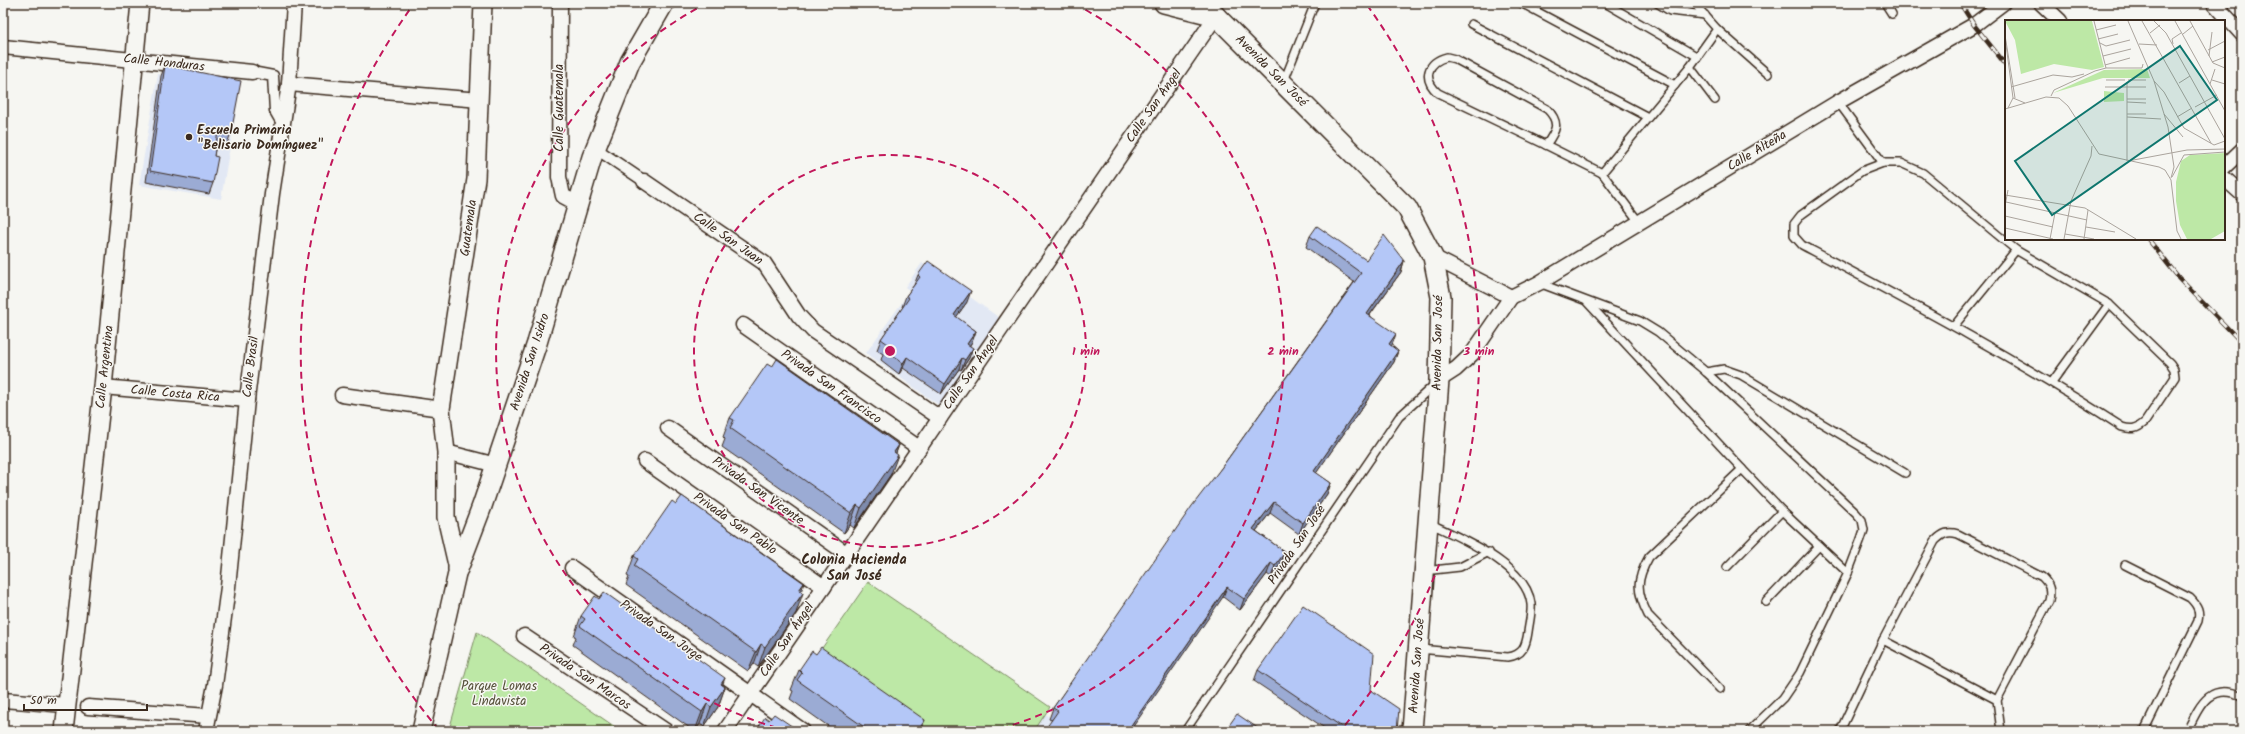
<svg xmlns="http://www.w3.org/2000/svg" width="2245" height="734" viewBox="0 0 2245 734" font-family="Kalam,sans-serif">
  <rect width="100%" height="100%" fill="#f6f6f2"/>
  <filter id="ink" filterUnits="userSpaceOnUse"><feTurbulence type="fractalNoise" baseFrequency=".025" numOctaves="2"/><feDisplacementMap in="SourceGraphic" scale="8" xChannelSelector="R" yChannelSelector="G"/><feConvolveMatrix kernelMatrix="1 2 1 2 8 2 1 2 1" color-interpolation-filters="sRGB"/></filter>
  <g filter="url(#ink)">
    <g fill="#e2e8f4">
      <polygon points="158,74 240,88 221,199 139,185"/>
      <polygon points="922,263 1001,319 940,406 866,353 910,291 905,287"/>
      <polygon points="1045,714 1069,731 1034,731"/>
    </g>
    <g fill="#bde8a6" stroke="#7c8962">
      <polygon points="868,582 1050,707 1034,731 916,731 813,661"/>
      <polygon points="477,632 621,731 449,730"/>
    </g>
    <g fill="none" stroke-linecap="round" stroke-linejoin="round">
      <g stroke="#3b2a1e" stroke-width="10">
        <g id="service">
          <polyline points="1521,3 1675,85"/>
          <polyline points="1605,3 1698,57"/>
          <polyline points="1657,3 1670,11 1705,15"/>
          <polyline points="1885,3 1892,14"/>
          <polyline points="1471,24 1648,117"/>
          <polyline points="1717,29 1768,74"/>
          <path d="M1447,57l8,2 92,50c14,14 9,22 -1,36l-108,-52c-16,-14 -11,-31 9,-36z"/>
          <polyline points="1690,67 1715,100"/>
          <polyline points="1284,81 1315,3"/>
          <polyline points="1838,102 1883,163"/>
          <polyline points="1546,145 1602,173"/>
          <path d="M1883,163h18l22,10 93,77 93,54 61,59 4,6 1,8 -30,45c-8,7 -13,8 -23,5 -103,-67 -211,-124 -320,-182l-8,-9v-12l7,-9 61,-44z"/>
          <polyline points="1639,222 1602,173 1690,67 1717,29 1694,3"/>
          <polyline points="1539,283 1640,321 1658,332 1706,372 1856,513 1862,520 1864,530 1861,539 1848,573 1800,673 1783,698 1749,731"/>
          <path d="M1587,302l155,167 -93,88c-13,23 -13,34 -1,58l72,74"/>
          <polyline points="1954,326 2016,250"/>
          <polyline points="1706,372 1724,369 1741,375 1905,473"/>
          <polyline points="2052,382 2109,304"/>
          <polyline points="1742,469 1782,511 1848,573"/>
          <path d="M2125,565l65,33c8,8 10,13 8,23l-54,110"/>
          <polyline points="1727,567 1782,511"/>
          <polyline points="1424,571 1460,567 1489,552"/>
          <polyline points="1766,602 1819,546"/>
          <path d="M1883,640l52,-99c8,-8 13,-10 23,-7l84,43c8,8 9,13 7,24l-52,99"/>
          <path d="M1419,649l89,8c15,-2 18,-11 20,-25 1,-9 4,-19 3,-28 -4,-39 -71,-66 -102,-81"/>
          <polyline points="1185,731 1399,417 1436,383"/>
          <polyline points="1840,731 1883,640 1997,700 2001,731"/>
          <path d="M2187,731c13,-26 22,-49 55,-35"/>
        </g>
      </g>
      <g stroke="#3b2a1e" stroke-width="13">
        <g id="pedestrian">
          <polyline points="252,72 273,76 275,111 283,125"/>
          <polyline points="595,148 644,181"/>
        </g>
      </g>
      <g stroke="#3b2a1e" stroke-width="17">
        <g id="minor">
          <polyline points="560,3 559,177 563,196 578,204"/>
          <polyline points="2041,3 2060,21"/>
          <polyline points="2214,3 2242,34"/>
          <polyline points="3,47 252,72"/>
          <polyline points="289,84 480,100"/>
          <polyline points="2224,167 2242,150"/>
          <polyline points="2224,178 2242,194"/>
          <polyline points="644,181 764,263 799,316 813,331 940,418"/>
          <polyline points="1433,257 1511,297"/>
          <polyline points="743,325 919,448"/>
          <polyline points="1439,380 1456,369 1472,354 1511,297 1539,283 1838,102 1974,25 2003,3"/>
          <polyline points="103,387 247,400"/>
          <polyline points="342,395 441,409"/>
          <polyline points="668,428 847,554"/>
          <polyline points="446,452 496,465"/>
          <polyline points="645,461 824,587"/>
          <polyline points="572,568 803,731"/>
          <polyline points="524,636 666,731"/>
          <polyline points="3,700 66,705"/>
          <polyline points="88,707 208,716"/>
          <polyline points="206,731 215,685 228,587 247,400 272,194 289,84 294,3"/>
          <polyline points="725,731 1216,16"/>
        </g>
      </g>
      <g stroke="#3b2a1e" stroke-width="20">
        <g id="tertiary">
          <polyline points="64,731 103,387 140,3"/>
          <polyline points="421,731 458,569 446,517 446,452 441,409 476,179 483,3"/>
        </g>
      </g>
      <g stroke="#3b2a1e" stroke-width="22">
        <g id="secondary">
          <polyline points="1164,3 1216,16"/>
          <polyline points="1203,3 1407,208 1433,257 1441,297 1439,380 1412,731"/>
          <polyline points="458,569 482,506 537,343 592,157 630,62 664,3"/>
        </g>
      </g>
      <use href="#service" stroke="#f6f6f2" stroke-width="7"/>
      <use href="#pedestrian" stroke="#f6f6f2" stroke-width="10"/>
      <use href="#minor" stroke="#f6f6f2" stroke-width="14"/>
      <use href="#tertiary" stroke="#f6f6f2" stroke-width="17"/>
      <use href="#secondary" stroke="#f6f6f2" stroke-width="19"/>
      <g stroke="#3b2a1e" stroke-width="4.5">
        <g id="rail">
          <polyline points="1960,3 1974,25 2006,65"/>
          <polyline points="2148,239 2179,278 2242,343"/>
        </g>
      </g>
      <use href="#rail" stroke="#f6f6f2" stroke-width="3" stroke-dasharray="9" stroke-linecap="butt"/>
    </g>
    <g fill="#9babd4" stroke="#3b2a1e">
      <polygon points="165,65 231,133 227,144 216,142 214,156 213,183 209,194 146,182 161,76"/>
      <polygon points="1310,236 1366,260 1404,261 1401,272 1370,315 1392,345 1391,345 1398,351 1394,362 1316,473 1331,483 1327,494 1299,534 1270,513 1256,531 1285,552 1281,563 1271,577 1267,574 1240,610 1223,597 1051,720 1049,719 1053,708 1222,467 1354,282 1306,247"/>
      <polygon points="918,275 967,302 956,317 976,331 972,342 970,345 969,358 961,370 959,369 941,394 903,368 899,374 881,360 883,354 877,350 881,339 903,307 902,307 906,296 914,285"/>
      <polygon points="772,367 899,445 896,453 891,474 854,528 850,525 844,533 722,447 725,439 723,437 730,418"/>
      <polygon points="676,504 801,591 796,613 758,667 754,664 748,671 626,585 629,577 627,576 634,556"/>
      <polygon points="581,616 722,685 725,687 718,707 704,727 700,724 695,731 694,731 573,645 576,637 574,636"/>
      <polygon points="799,670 925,720 922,727 926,731 835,731 790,699 793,691 791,690"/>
      <polygon points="1258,670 1371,690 1397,731 1329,731 1254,681"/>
    </g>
    <g fill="#7e8bad" stroke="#3b2a1e">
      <polygon points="1404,261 1401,272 1363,324 1367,314"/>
      <polygon points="971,291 967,302 950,326 954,315"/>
      <polygon points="976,331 972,342 963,354 967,344"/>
      <polygon points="1396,334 1392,345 1385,354 1389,344"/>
      <polygon points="973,348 969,358 961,370 965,360"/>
      <polygon points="1398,351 1394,362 1310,482 1314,471"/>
      <polygon points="907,357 903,368 899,374 903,363"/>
      <polygon points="962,358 959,369 941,394 945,384"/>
      <polygon points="899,445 892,463 898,455 891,474 854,528 861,508 894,452"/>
      <polygon points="1331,483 1327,494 1299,534 1303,523"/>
      <polygon points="1274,502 1270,513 1249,540 1253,529"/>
      <polygon points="857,505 850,525 844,533 851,513"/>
      <polygon points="1285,552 1281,563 1271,577 1275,566"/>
      <polygon points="1271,563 1267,574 1240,610 1244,599"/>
      <polygon points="804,583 798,601 803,593 796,613 758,667 765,647 799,590"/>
      <polygon points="1227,587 1223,597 1130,731 1127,731"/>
      <polygon points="761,644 754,664 748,671 756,652"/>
      <polygon points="725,678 718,697 721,684"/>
      <polygon points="725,687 718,707 704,727 711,707"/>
      <polygon points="707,704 700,724 695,731 702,712"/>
    </g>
    <g fill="#b4c7f7" stroke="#3b2a1e">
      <polygon points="165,65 241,81 231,133 218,131 214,156 218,157 213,183 150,171"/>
      <polygon points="1317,226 1366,260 1384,235 1404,261 1367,314 1396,334 1389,344 1398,351 1314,471 1331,483 1303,523 1274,502 1253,529 1285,552 1275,566 1271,563 1244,599 1227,587 1127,731 1044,731 1058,711 1053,708 1192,506 1222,467 1361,273 1310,236"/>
      <polygon points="928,261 971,291 954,315 976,331 967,344 973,348 965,360 962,358 945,384 907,357 903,363 884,350 888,344 881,339 909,298 906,296 920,277 918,275"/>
      <polygon points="777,359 899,445 894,452 898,455 861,508 857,505 851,513 730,428 734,420 730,418 767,364 772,367"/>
      <polygon points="682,496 804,583 799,590 803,593 765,647 761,644 756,652 634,566 638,559 634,556 672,501 676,504"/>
      <polygon points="604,592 725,678 721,684 725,687 711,707 707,704 702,712 580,626 585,619 581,616 595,596 599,599"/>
      <polygon points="1303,605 1374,654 1371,690 1399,709 1397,731 1348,731 1258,670"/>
      <polygon points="821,647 925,720 921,726 926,730 925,731 870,731 797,680 802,673 799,670 812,651 816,654"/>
      <polygon points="774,714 799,731 756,731 765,717 769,720"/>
      <polygon points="1237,714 1262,731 1225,731"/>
    </g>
  </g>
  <g fill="none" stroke="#c2185b" stroke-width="2" stroke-dasharray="7 5">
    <circle cx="890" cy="351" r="196"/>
    <path d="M788 731A393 393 0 0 1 705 4M1075 4A393 393 0 0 1 992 731"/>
    <path d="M439 730A589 589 0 0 1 413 5M1367 5A589 589 0 0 1 1341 730"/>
  </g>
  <circle fill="#3b2a1e" stroke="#f6f6f2" stroke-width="1.5" cx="189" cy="137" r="4"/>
  <g text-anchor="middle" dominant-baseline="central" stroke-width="3" stroke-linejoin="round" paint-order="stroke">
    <g font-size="13" fill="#3b2a1e" stroke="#f6f6f2">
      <text transform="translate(164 63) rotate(6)">Calle Honduras</text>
      <text transform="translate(1271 71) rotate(45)">Avenida San José</text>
      <text transform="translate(1154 106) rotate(-55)">Calle San Ángel</text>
      <text transform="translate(559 108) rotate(-90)">Calle Guatemala</text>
      <text transform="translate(1757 151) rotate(-31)">Calle Alteña</text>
      <text transform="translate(469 228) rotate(-82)">Guatemala</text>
      <text transform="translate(728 239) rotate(35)">Calle San Juan</text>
      <text transform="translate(1438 343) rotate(-89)">Avenida San José</text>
      <text transform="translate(530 362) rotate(-72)">Avenida San Isidro</text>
      <text transform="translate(105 367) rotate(-84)">Calle Argentina</text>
      <text transform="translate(251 367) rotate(-83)">Calle Brasil</text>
      <text transform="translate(971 373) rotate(-55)">Calle San Ángel</text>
      <text transform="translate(831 387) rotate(35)">Privada San Francisco</text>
      <text transform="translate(175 394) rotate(5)">Calle Costa Rica</text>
      <text transform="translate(758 491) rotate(35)">Privada San Vicente</text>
      <text transform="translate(735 524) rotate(35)">Privada San Pablo</text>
      <text transform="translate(1297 545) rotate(-56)">Privada San José</text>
      <text transform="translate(661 631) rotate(35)">Privada San Jorge</text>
      <text transform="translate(787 640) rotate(-56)">Calle San Ángel</text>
      <text transform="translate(1417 666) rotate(-86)">Avenida San José</text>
      <text transform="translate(585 677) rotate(34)">Privada San Marcos</text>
    </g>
    <g font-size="13" font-weight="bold" fill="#3b2a1e" stroke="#f6f6f2" text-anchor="start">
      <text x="197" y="130">Escuela Primaria<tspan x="197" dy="15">"Belisario Domínguez"</tspan></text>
    </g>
    <g font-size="13" fill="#555039" stroke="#f6f6f2">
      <text x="499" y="686">Parque Lomas<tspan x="499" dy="15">Lindavista</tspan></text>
    </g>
    <g font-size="14" font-weight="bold" fill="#3b2a1e" stroke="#f6f6f2">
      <text x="854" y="560">Colonia Hacienda<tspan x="854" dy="16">San José</tspan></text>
    </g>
  </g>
  <g transform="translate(2005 20)">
    <rect width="220" height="220" fill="#f6f6f2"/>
    <path d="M0,1h87l12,46 -12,3 -38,-6 -33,10 -6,-34zM142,49l3,9h-47l-50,15 51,-23zM99,71l20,2v8l-20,1zM220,133v78l-14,8h-24l-7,-14 -4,-24v-19l5,-21 9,-6z" fill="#bde8a6"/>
    <path fill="none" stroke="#aba49d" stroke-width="1" d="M89,1l12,47M123,1l26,60 10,11 20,36 30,17 11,-4M137,1l69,122M149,1l12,12 59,106M170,1l50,90M185,1l23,42 12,5M91,10l20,-5M145,13l10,-8M178,14l10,-8M0,15l10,63M0,17l8,61M93,19l20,-5M95,23l6,3 24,-6M134,24l18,1M168,24l-1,-5 9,-6M203,30l17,-9M98,36l28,-7M204,36l3,-24M207,42l13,-5M100,45l25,-7M101,60h19M123,60h18M207,60l13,4M149,61l14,46 6,40 -3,11M122,62v79M174,63l11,-7M205,64l5,-15M6,67l42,-12 19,2 12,-3M100,67h41M46,76l3,-6 41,-19 11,-3h36l1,-4M122,79h19M122,82l19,1M190,87l22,-12M3,88l5,-10 12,5M0,89l41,-12 13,1 9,8 31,48 60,13 6,3 6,10 6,51 4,8M122,94h19M159,94l19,23M122,97l34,2M172,97l15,-9M123,141l59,-11 38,-1M167,157l12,-22 41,-3M0,175l80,13 51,31M1,182l81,18M0,186l3,-16M0,196l48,11M81,207l29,5M0,208l48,11M60,214l29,5M45,219l5,-26M59,219l7,-38 20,-45 1,-10M79,219l4,-29"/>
    <path fill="#0f766e" fill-opacity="0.15" stroke="#0f766e" stroke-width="2" d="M175,26l37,54 -165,115 -37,-54z"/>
    <rect width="220" height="220" fill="none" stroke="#3b2a1e" stroke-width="2"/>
  </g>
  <circle cx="890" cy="351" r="6" fill="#c2185b" stroke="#f6f6f2" stroke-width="2"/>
  <g font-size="12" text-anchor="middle" font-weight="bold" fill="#c2185b" stroke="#f6f6f2" stroke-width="3" stroke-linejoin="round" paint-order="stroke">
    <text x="1086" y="355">1 min</text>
    <text x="1283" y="355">2 min</text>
    <text x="1479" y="355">3 min</text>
  </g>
  <rect width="2245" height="734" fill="none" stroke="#f6f6f2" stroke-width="16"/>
  <rect x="8" y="8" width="2229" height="718" fill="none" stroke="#3b2a1e" stroke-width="1.5" filter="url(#ink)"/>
  <path d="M24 704v6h123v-6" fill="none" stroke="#3b2a1e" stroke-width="2"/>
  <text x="30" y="704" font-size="12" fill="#3b2a1e" stroke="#f6f6f2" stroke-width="3" paint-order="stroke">50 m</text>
</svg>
